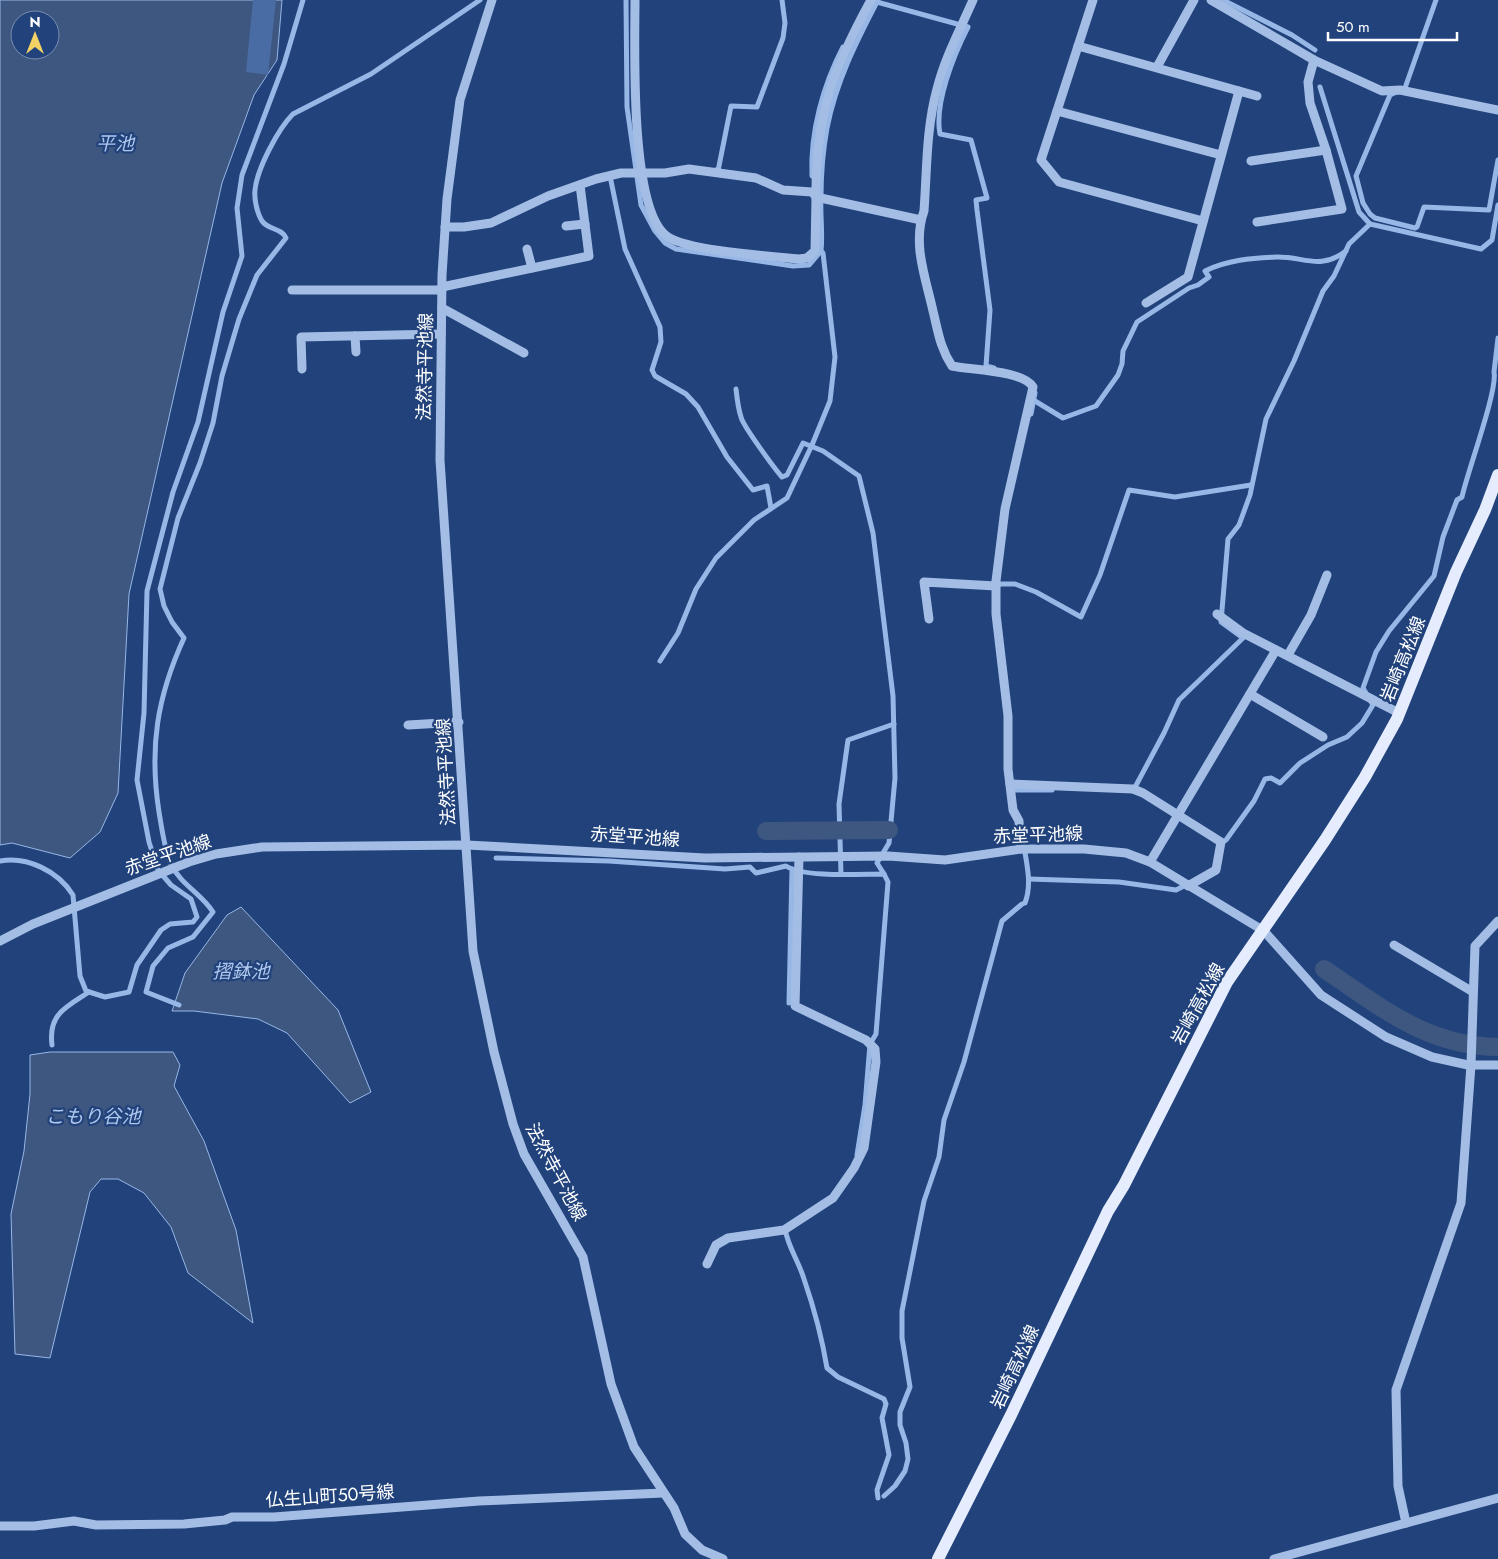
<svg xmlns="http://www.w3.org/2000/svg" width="1498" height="1559" viewBox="0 0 1498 1559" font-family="Jost,'Noto Sans JP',sans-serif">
  <rect width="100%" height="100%" fill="#21427b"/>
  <g fill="#3e5780" stroke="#97b7e7" fill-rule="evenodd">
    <path d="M0,0h282l-5,60 -23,35 -32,88 -93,411 -11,199 -18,39 -30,26 -58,-15 -12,2zM20,20h30v30h-30z"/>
    <polygon points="241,907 338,1010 371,1092 350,1103 287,1033 258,1019 194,1011 172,1011 185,973 227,915"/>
    <polygon points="50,1052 173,1052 180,1065 174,1086 204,1141 236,1230 253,1323 188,1273 171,1227 144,1193 118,1179 101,1179 90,1192 50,1358 15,1354 11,1214 24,1151 30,1094 30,1055"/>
  </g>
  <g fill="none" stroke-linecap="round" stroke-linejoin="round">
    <g stroke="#97b7e7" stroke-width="5">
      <polyline points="626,0 627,107 641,205 655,231 665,243 676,249 793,266 809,265 821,251"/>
      <polyline points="1223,0 1292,35 1315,50"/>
      <polyline points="1436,0 1405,88 1390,95 1356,176 1363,203 1370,214 1375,218 1415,228 1417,227 1424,207 1489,210 1498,160"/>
      <path d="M877,2l91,25c-14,27 -34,77 -28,107l31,6 16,58 -11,2 1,10 13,100 -4,56 8,2"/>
      <polyline points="1320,87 1359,212 1370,224 1481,249 1492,240 1498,205"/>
      <polyline points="716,170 718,171 731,106 757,107 783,38 785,23 782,0"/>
      <polyline points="613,176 610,176 625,249 660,327 661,342 652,370 655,376 686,394 698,407 727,457 753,490 767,486 771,508"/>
      <path d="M812,176c-2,-44 11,-90 31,-129"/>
      <path d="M736,389c1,9 2,19 5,28 2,9 34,52 41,60l5,-2 16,-32 20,8 36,25 14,57 20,163 2,82 -6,65 -12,20 7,11"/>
      <path d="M1035,401l28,17 33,-12 22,-31 4,-11 1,-13 14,-29 52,-34 9,-3 11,-8 -4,-6c22,-11 47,-13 71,-14 27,-1 44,14 70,-6"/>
      <polyline points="1031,414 1035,393"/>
      <polyline points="1000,584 1015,584 1036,592 1081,617 1100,575 1129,490 1175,497 1251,485"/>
      <path d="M660,661l18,-28 18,-44 20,-31 38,-38 33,-22 25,-53 18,-44 5,-44 -12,-104 -2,-2c2,-18 -1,-35 0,-54 0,-22 2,-47 6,-69 9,-46 29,-86 51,-128"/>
      <polyline points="1013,790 1052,790"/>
      <polyline points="1133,791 1164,733 1179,700 1243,638 1221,622 1228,539 1239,525 1250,495 1266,419 1294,361 1323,291 1334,276 1349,244 1370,224"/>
      <path d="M1220,844l6,-4 28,-39 11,-22 6,-1 9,5 20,-20 28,-18 19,-8 15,-14 11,-18 -10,-17 13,-36 13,-21 45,-55 9,-39 14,-37 5,-3c5,-24 36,-107 32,-125l4,-34"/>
      <path d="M496,858l113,3 116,8 25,-2 6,6 30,-7c19,12 74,8 98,8l4,8 -12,152 -6,10 -5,61 -8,50"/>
      <path d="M0,861c27,-5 58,10 73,34l7,81 6,15 19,6 24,-5 8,-27 24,-35 9,-6 23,-2 4,-5 -6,-18 -20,-14 -13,-15 -9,-28 -12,-62 7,-67 3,-122 26,-99 25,-70 25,-110 19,-56 -5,-48 5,-33 42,-111 19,-64"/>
      <polyline points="841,874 839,804 848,740 894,724"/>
      <polyline points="1029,879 1119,882 1176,890 1188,884"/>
      <polyline points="789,1003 792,869"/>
      <path d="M179,1005l-33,-13 7,-26 15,-18 25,-11 20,-25c-11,-18 -33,-28 -42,-48 -7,-16 -9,-35 -12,-52 -10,-64 -2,-115 25,-174l-12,-16 -8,-16 -4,-17 18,-71 22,-55 13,-40 9,-47 17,-57 18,-44 29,-37c-4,-10 -18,-8 -24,-17 -5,-8 -8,-22 -7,-31 2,-21 23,-61 38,-76l78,-40 109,-74"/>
      <path d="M52,1045c-4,-31 14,-38 37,-53"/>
      <path d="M785,1229c3,18 14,33 19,50 10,29 18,59 23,89l11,9 46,22 2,5 -4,14 7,37 -12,35 1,8"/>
      <path d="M884,1496l11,-10 10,-15 3,-12 -2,-16 -6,-18v-13l10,-25 -8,-49v-27l22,-110 15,-44 5,-37 20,-58 38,-141 20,-17 3,-1c7,-18 2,-38 -1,-56"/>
    </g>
    <g stroke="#3e5780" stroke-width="18">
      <polyline points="766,831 889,830"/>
      <path d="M1324,969c57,38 102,77 174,78"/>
    </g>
  </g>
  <polygon fill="#4a6ca4" points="253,0 276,0 268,75 246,72"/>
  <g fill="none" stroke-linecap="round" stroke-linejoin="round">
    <g stroke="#a3bde5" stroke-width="9">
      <polyline points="492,0 460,100 447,199 442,275 440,460 473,951 494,1052 513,1124 524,1154 583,1257 611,1384 634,1447 674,1508 685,1534 702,1550 723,1559"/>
      <path d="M635,0c0,46 -6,212 33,237 22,14 102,19 131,22l8,-1 8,-7 1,-54 105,23"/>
      <path d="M973,0c-13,30 -28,57 -36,89 -11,40 -10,81 -13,122 -12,33 2,68 9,100 5,20 7,37 19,55 17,4 71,4 81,21l-28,122 -9,72v33l12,102v53l5,41 6,11 2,28"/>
      <polyline points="1093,0 1041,160 1059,182 1203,221"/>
      <polyline points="1211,0 1314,60 1382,91 1400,90 1498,110"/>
      <polyline points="1078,46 1257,96"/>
      <polyline points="1157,67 1194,0"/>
      <polyline points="1057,111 1221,155"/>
      <polyline points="1251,161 1326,150"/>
      <polyline points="1257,222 1342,209 1326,150 1310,103 1308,82 1314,60"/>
      <polyline points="566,226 585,224"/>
      <path d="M445,227h19l27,-4 57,-27 48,-17 25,-6h44l24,-4 67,9 27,12 29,2 4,5c-1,-80 17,-128 55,-197"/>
      <polyline points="527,249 532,268"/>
      <polyline points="442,287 589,256 580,185"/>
      <polyline points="292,290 442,290"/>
      <polyline points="1146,303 1188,277 1239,91"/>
      <polyline points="442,308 524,353"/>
      <polyline points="355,336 356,352"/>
      <polyline points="302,369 301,337 441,334"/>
      <polyline points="1217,614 1243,633 1399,713"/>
      <polyline points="929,619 924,582 996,586"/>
      <polyline points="1288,655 1311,615 1327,575"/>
      <polyline points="1250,694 1323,737"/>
      <polyline points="408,725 459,722"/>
      <polyline points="1010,784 1133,789 1143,793 1221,842 1216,870 1188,886"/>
      <polyline points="1150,862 1276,650"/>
      <polyline points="0,941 33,924 189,862 216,854 262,847 467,845 705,858 888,856 945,860 1021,849 1084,849 1126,853 1150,862 1264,931 1321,995 1386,1037 1432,1057 1468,1065 1498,1065"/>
      <polyline points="1394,945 1473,992"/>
      <polyline points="707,1264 716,1245 728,1238 784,1230 833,1198 854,1168 864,1148 876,1062 875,1049 866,1040 795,1006 799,857"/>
      <polyline points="1406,1523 1398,1486 1396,1390 1461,1203 1471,1065 1475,946 1498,921"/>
      <polyline points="0,1526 34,1526 74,1521 96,1525 184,1524 225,1520 232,1517 274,1517 479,1501 663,1493"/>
      <polyline points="1274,1559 1498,1498"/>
    </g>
    <polyline stroke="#e4ecfd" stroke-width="12" points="938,1559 1011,1415 1108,1211 1124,1185 1227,982 1325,840 1365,777 1397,719 1456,572 1485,510 1498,475"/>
  </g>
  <g text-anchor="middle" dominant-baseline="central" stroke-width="4.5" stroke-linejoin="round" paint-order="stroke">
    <g font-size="18" fill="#fff" stroke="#21427b">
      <text transform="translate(425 367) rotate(-89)">法然寺平池線</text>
      <text transform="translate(1403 659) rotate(-68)">岩崎高松線</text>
      <text transform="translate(446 772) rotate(-93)">法然寺平池線</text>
      <text transform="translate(1038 835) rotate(-2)">赤堂平池線</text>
      <text transform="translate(635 837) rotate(4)">赤堂平池線</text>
      <text transform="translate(168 855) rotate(-19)">赤堂平池線</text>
      <text transform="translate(1198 1004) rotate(-61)">岩崎高松線</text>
      <text transform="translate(556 1172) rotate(62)">法然寺平池線</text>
      <text transform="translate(1015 1367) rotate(-65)">岩崎高松線</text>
      <text transform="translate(330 1496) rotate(-4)">仏生山町50号線</text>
    </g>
    <g font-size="19" font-style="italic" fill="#afc7ed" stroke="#21427b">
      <text x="115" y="143">平池</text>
      <text x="241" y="971">摺鉢池</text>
      <text x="93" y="1116">こもり谷池</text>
    </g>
  </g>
  <g transform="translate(35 35)"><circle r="24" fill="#21427b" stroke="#7a8eb0"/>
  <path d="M0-4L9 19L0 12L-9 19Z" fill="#f2d265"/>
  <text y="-8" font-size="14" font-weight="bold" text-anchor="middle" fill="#ffffff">N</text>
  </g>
  <path d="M1328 32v8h129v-8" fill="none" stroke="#ffffff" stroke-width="2.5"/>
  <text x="1336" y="32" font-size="15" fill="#ffffff" stroke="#21427b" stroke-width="4" paint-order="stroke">50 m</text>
</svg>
